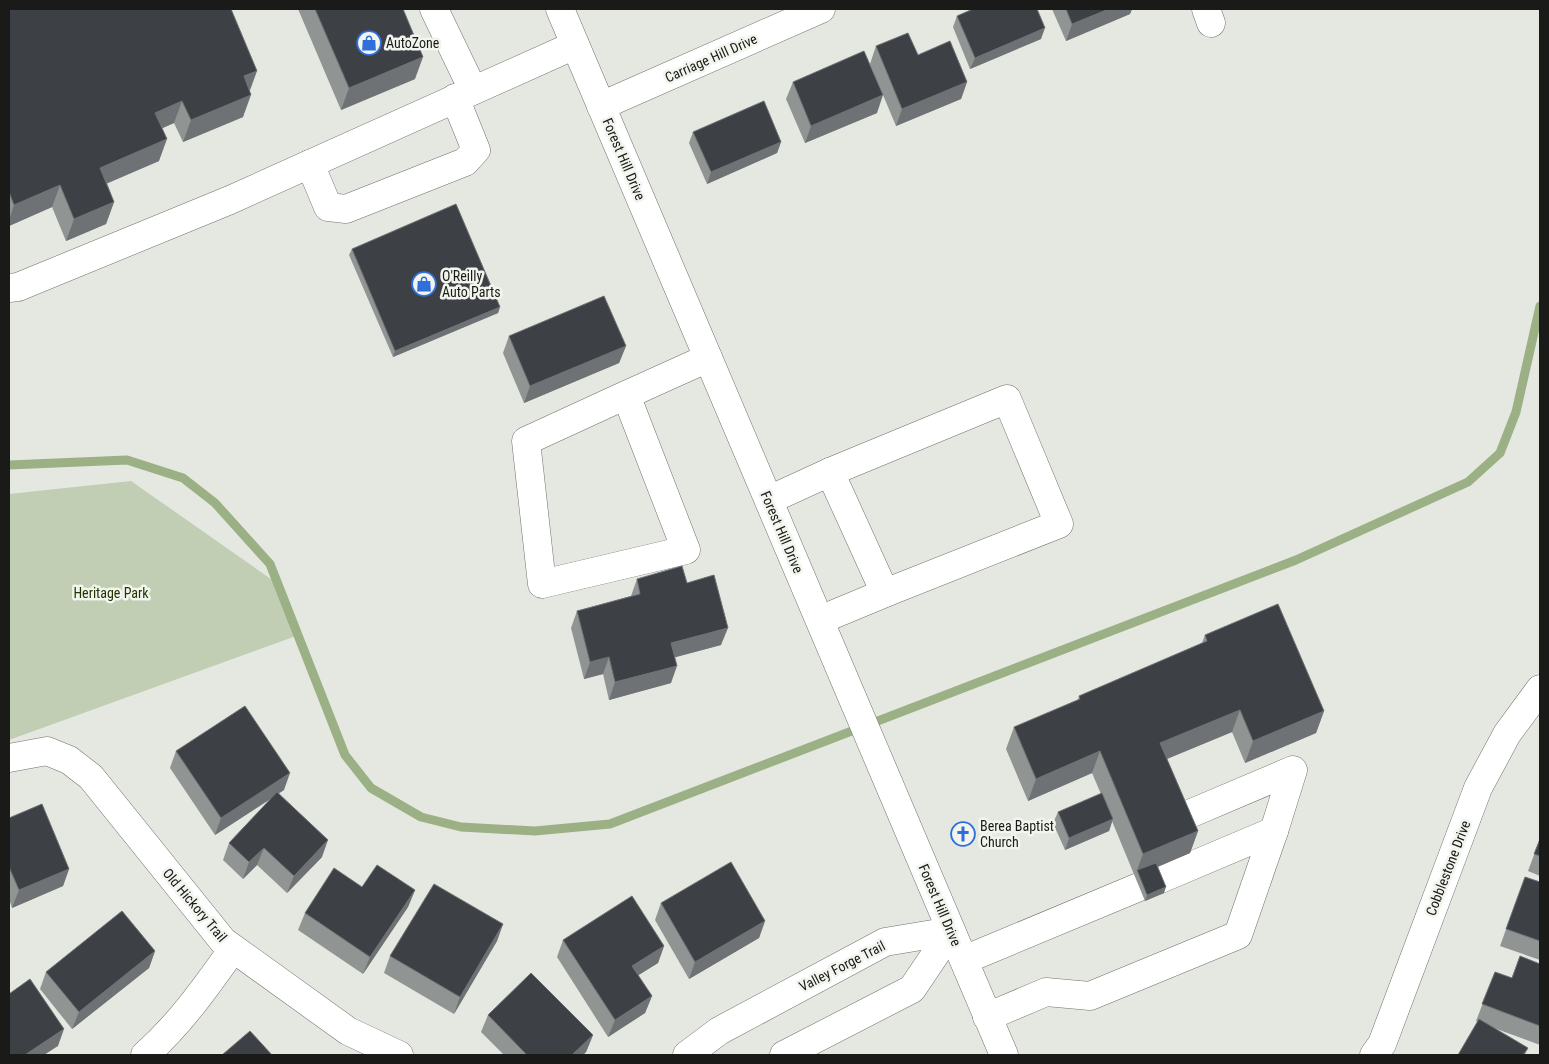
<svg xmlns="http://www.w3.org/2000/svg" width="1549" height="1064" viewBox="0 0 1549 1064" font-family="'Roboto Condensed',sans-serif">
  <rect width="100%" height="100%" fill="#e4e8e1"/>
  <polygon fill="#c1ceb3" points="131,481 278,584 296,636 9,740 9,494"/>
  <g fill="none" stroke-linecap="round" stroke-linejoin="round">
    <polyline stroke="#9bb084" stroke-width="9" points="9,465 127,460 183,478 215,503 270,564 345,755 371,788 421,817 461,827 535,831 610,824 1296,560 1468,482 1500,453 1516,412 1540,306"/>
    <g stroke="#70726d" stroke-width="29">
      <g id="minor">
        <polyline points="434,9 473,90"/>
        <polyline points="1206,9 1211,23"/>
        <polyline points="601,106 821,9"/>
        <polyline points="310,164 328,207 346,209 465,162 476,150 455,98"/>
        <polyline points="9,288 18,287 230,200 575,45"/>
        <polyline points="626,395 526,441 542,584 686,550 626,395 708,358"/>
        <polyline points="830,472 1007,399 1059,524 885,593"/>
        <polyline points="769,500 830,472 885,593 820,620"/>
        <polyline points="9,758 47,751 69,760 91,777 223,941 348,1031 399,1055"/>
        <polyline points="1158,880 1274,831"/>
        <polyline points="964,960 1139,887"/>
        <polyline points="987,1017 1046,992 1090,996 1238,935 1274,831 1293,770 1187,815"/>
        <path d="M145,1055c35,-31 61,-68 88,-106"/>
        <polyline points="687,1055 719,1031 885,942 951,931 912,989 784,1055"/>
        <polyline points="1374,1055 1382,1044 1478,788 1507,734 1540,689"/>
      </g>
    </g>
    <g stroke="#70726d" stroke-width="29">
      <polyline id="major" points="560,9 1004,1055"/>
    </g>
    <use href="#minor" stroke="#fff" stroke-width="28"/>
    <use href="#major" stroke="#fff" stroke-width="28"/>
  </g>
  <g fill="#909493">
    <polygon points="9,9 249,90 243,117 183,142 174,123 162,128 159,161 107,183 114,202 106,224 66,241 52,207 9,226"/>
    <polygon points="298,9 403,9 415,79 341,110"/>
    <polygon points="1052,9 1132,9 1130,14 1066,41"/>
    <polygon points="957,16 1041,39 970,69 953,27"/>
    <polygon points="876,46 918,55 967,82 961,99 896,126 870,64"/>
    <polygon points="793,82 877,113 805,143 786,99"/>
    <polygon points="693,132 781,142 777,153 707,184 689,143"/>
    <polygon points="352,249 500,307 498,313 393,357 349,255"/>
    <polygon points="509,336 626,346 619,363 524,403 503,353"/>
    <polygon points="637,579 687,583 721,645 675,657 671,683 609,700 603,674 584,679 571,628 577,611 631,596"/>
    <polygon points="1205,635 1324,711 1316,733 1245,763 1232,732 1167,759 1198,831 1190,853 1157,867 1164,893 1145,901 1112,821 1109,831 1065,850 1053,823 1058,812 1101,794 1092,773 1028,801 1006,749 1014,727 1078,700 1079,696 1202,643"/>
    <polygon points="176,751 284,790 279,793 322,857 287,893 257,865 243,879 223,860 229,843 272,798 215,835 170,768"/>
    <polygon points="9,818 69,869 63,886 12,908 9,899"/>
    <polygon points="1540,839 1540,876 1528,871"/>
    <polygon points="1525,877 1540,882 1540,960 1500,946"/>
    <polygon points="362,887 415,890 408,907 363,974 298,930 305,913"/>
    <polygon points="661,903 765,921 759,938 689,979 655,920"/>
    <polygon points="503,924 497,941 454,1014 384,973 390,956"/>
    <polygon points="563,940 664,946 658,963 638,975 652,996 645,1013 608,1037 557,957"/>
    <polygon points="155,951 149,968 72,1029 40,989 46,972"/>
    <polygon points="1540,964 1540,1045 1494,1028 1528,1048 1525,1055 1458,1055 1478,1022 1476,1021 1495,972 1512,978"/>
    <polygon points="488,1015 593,1035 586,1052 583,1055 504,1055 481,1032"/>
  </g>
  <g fill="#6f7274">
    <polygon points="1109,9 1132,9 1130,14 1066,41 1072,24"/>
    <polygon points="1045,28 1041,39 970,69 975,58"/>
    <polygon points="423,57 415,79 341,110 349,88"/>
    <polygon points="257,71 249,93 244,76"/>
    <polygon points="967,82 961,99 896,126 902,109"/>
    <polygon points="251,95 243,117 183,142 191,120"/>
    <polygon points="883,95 877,113 805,143 811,126"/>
    <polygon points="182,101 174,123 147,135 155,113"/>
    <polygon points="167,139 159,161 92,190 100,168"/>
    <polygon points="781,142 777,153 707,184 711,172"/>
    <polygon points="60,185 52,207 9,226 9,220 14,205"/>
    <polygon points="114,202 106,224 66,241 74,219"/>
    <polygon points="500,307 498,313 393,357 395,351"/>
    <polygon points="626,346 619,363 524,403 530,386"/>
    <polygon points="728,628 721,645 665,660 671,643"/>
    <polygon points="609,657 603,674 584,679 590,662"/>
    <polygon points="677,666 671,683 609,700 615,682"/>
    <polygon points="1240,710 1232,732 1152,765 1160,743"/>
    <polygon points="1324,711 1316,733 1245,763 1253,741"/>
    <polygon points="1100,751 1092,773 1028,801 1036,779"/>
    <polygon points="290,773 284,790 215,835 221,818"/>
    <polygon points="1113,819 1109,831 1065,850 1069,838"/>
    <polygon points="1198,831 1190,853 1139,875 1137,870 1143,854"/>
    <polygon points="328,840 322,857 287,893 294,876"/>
    <polygon points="264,848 257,865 243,879 249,862"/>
    <polygon points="69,869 63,886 12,908 19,890"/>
    <polygon points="1166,887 1164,893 1145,901 1147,895"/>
    <polygon points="415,890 408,907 363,974 370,957"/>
    <polygon points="765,921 759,938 689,979 695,962"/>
    <polygon points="503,924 497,941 454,1014 460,997"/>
    <polygon points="664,946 658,963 626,983 632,966"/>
    <polygon points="155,951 149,968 72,1029 79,1012"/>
    <polygon points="652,996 645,1013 608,1037 615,1020"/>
    <polygon points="64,1029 58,1046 44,1055 25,1055"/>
    <polygon points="593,1035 586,1052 583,1055 572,1055"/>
  </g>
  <g fill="#3d4045" stroke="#6f7274">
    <polygon points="9,9 231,9 257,71 244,76 251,95 191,120 182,101 155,113 167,139 100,168 114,202 74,219 60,185 14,205 9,192"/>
    <polygon points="315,9 403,9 423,57 349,88"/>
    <polygon points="973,9 1037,9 1045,28 975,58 957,16"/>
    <polygon points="1066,9 1109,9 1072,24"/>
    <polygon points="908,33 918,55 950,41 967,82 902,109 876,46"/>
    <polygon points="864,51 883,95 811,126 793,82"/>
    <polygon points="764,101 781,142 711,172 693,132"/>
    <polygon points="456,204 500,307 395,351 352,249"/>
    <polygon points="604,296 626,346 530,386 509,336"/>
    <polygon points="682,566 687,583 714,575 728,628 671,643 677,666 615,682 609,657 590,662 577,611 640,594 637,579"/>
    <polygon points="1278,604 1324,711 1253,741 1240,710 1160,743 1198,831 1143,854 1100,751 1036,779 1014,727 1080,699 1079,696 1207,641 1205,635"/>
    <polygon points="245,706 290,773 221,818 176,751"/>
    <polygon points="277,792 328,840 294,876 264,848 249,862 229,843"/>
    <polygon points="1102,793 1113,819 1069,838 1058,812"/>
    <polygon points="42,804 69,869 19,890 9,867 9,818"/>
    <polygon points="1540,839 1540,856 1534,854"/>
    <polygon points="731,862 765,921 695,962 661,903"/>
    <polygon points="1156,863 1166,887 1147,895 1137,870"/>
    <polygon points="377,865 415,890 370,957 305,913 334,868 362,887"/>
    <polygon points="1525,877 1540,882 1540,941 1506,929"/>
    <polygon points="434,884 503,924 460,997 390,956"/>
    <polygon points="632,896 664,946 632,966 652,996 615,1020 563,940"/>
    <polygon points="122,911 155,951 79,1012 46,972"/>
    <polygon points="1520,956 1540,964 1540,1026 1482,1004 1495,972 1512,978"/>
    <polygon points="531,973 593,1035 572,1055 527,1055 488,1015"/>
    <polygon points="30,979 64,1029 25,1055 9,1055 9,994"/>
    <polygon points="1479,1019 1528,1048 1523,1055 1458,1055"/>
    <polygon points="250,1031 272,1055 222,1055"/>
  </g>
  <defs>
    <g id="shop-ring" transform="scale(1.25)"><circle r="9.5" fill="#f2f5ee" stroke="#306edc" stroke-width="1.5"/><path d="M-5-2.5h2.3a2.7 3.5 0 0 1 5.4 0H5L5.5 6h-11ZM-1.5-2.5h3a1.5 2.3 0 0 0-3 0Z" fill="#306edc"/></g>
    <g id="church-ring" transform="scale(1.25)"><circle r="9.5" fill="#f2f5ee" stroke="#306edc" stroke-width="1.5"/><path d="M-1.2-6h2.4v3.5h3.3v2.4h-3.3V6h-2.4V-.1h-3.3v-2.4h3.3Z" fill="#306edc"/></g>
  </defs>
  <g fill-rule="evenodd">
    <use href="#shop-ring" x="369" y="43"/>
    <use href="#shop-ring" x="424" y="284"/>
    <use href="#church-ring" x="963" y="834"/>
  </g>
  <g text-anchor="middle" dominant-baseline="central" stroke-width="5" stroke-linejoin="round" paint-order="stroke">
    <g font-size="14" fill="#1a1b18" stroke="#f2f5ee" text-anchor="start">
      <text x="386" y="43">AutoZone</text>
      <text x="442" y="276">O'Reilly<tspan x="442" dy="16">Auto Parts</tspan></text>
      <text x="980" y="826">Berea Baptist<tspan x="980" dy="16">Church</tspan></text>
    </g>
    <g font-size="14" fill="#1a1b18" stroke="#f2f5ee">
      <text transform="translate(711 58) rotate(-24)">Carriage Hill Drive</text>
      <text transform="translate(624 159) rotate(67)">Forest Hill Drive</text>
      <text transform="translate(782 532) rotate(67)">Forest Hill Drive</text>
      <text transform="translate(1448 868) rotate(-69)">Cobblestone Drive</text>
      <text transform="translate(195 905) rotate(50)">Old Hickory Trail</text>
      <text transform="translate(940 905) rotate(67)">Forest Hill Drive</text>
      <text transform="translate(842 966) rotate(-27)">Valley Forge Trail</text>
    </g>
    <g font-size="14" fill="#213402" stroke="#f2f5ee">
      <text x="111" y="593">Heritage Park</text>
    </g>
  </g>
  <rect width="1549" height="1064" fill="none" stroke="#1a1b18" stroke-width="20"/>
</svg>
